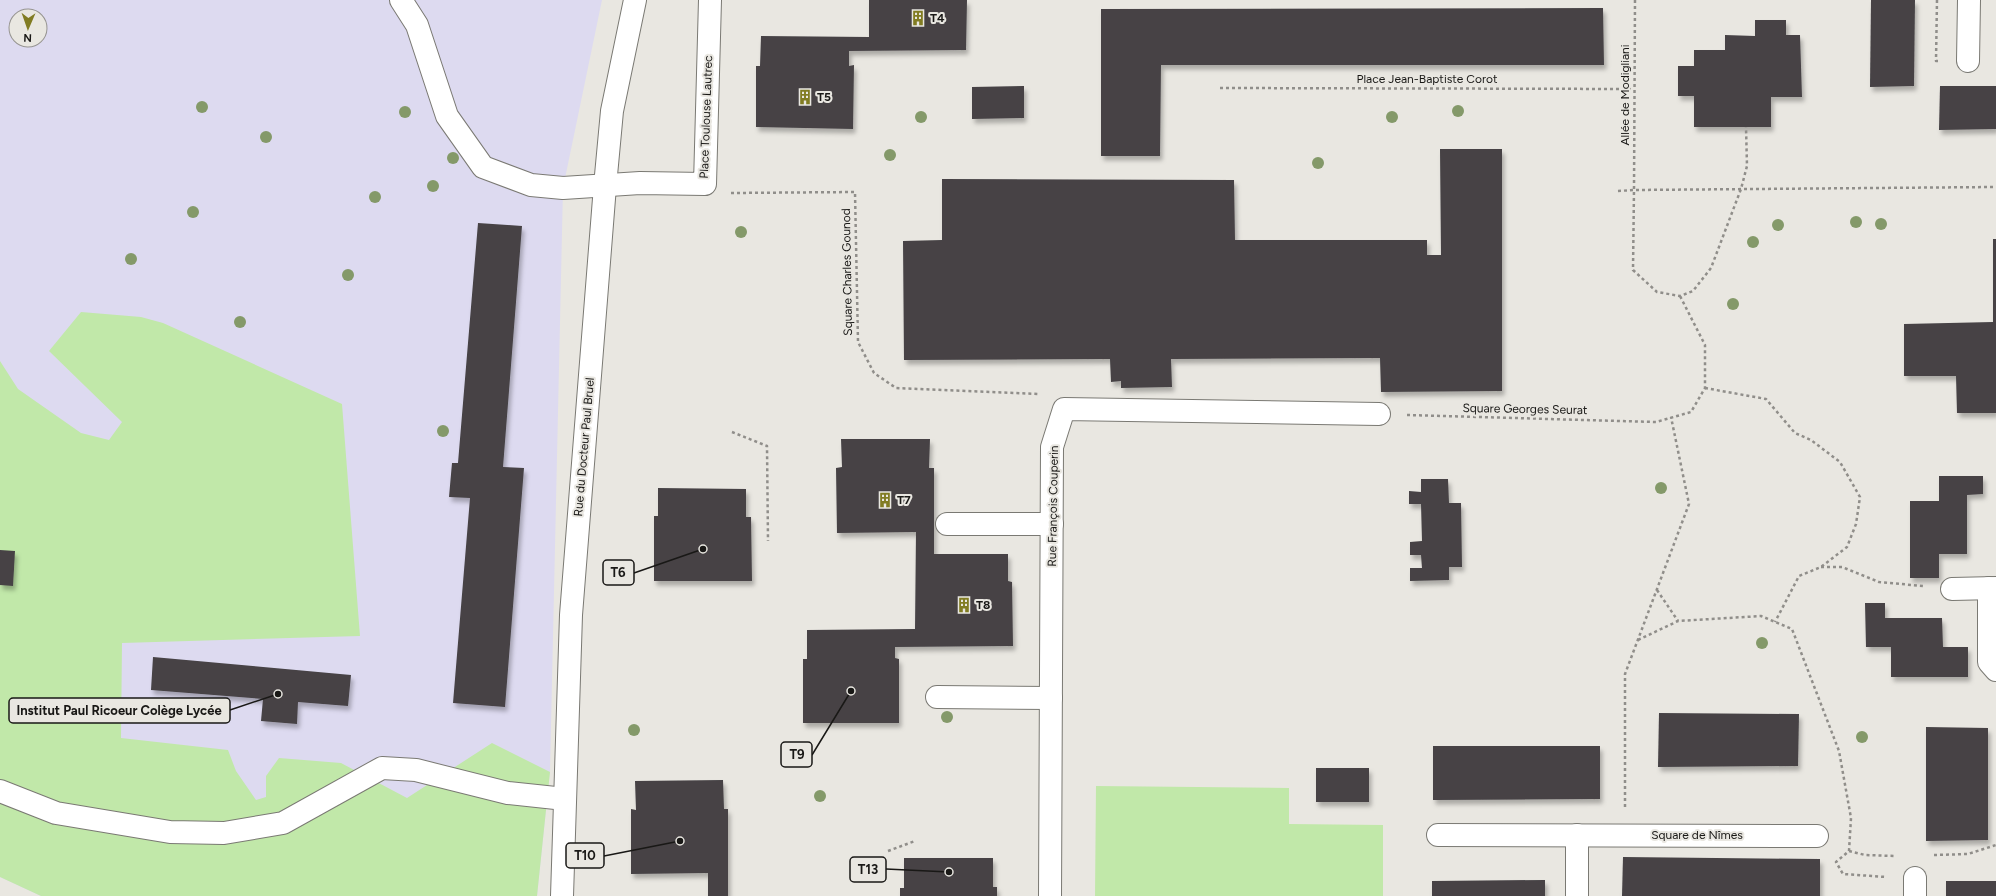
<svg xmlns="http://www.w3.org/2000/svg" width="1996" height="896" viewBox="0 0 1996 896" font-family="Figtree,sans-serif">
  <defs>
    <filter id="shadow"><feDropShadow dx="2.5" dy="4.5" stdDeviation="2" flood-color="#0004"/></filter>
  </defs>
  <rect width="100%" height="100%" fill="#e9e7e1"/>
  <path fill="#dddaf0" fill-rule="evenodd" d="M0,0h602l-39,188 -13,583 -13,125h-496l-41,-19zM16,16h24v24h-24z"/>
  <g fill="#c1e8a9">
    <polygon points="81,312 141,317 163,323 342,404 360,636 122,643 121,738 228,750 236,771 256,800 266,797 266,776 279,758 341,763 407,798 492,743 550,772 537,896 41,896 0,877 0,361 18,389 81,433 109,440 122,422 49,351"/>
    <polygon points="1096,786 1289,788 1289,824 1383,825 1383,896 1095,896"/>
  </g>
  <g fill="#464245" filter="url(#shadow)">
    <polygon points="869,0 967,0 966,50 849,51 849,66 854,65 853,129 756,127 756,66 760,66 761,36 869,37"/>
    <polygon points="1871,0 1915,0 1914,86 1870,87"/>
    <polygon points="1603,8 1604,65 1161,65 1160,156 1101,156 1101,9"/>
    <polygon points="1755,20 1786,20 1786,35 1800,35 1802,97 1771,97 1771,127 1694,127 1694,96 1678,96 1678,66 1694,66 1694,50 1725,50 1725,35 1755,36"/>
    <polygon points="1024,86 1024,118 972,119 972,87"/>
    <polygon points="1940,86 1996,86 1996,129 1939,130"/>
    <polygon points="1440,149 1502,149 1502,391 1381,392 1380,358 1171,359 1172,387 1121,388 1121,381 1111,382 1110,359 904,360 903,241 942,240 942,179 1234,180 1235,240 1427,240 1427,255 1441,255"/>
    <polygon points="478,223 522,226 503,467 524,468 505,707 453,703 470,498 449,497 452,463 458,463"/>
    <polygon points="1993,239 1996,239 1996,413 1957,413 1956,376 1904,376 1904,324 1993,322"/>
    <polygon points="841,439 930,439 929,468 934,468 934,554 1008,554 1008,581 1012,582 1013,646 895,647 895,658 899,659 899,723 803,723 803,659 807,659 807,630 915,629 916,532 837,533 836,468 842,467"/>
    <polygon points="1939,476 1983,476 1983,494 1967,495 1967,554 1939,554 1939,578 1910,578 1910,501 1939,501"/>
    <polygon points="1421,479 1448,479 1449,503 1461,503 1462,567 1449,567 1449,580 1410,581 1410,568 1422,568 1421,555 1410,555 1410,542 1422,541 1421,504 1409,504 1409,491 1421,492"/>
    <polygon points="658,488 746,489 746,517 751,517 752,581 654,581 654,516 658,516"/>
    <polygon points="0,550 15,551 13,586 0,585"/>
    <polygon points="1865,603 1885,603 1885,618 1942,618 1943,647 1968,647 1968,677 1891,677 1891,647 1866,647"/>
    <polygon points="153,657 351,675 348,706 298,702 297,724 261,721 263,699 151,690"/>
    <polygon points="1659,713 1799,714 1798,766 1658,767"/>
    <polygon points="1926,727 1988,728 1988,840 1926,841"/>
    <polygon points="1433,746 1600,746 1600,799 1433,800"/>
    <rect x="1316" y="768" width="53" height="34"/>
    <polygon points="723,780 724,809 728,809 728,896 708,896 708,873 631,874 631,809 636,810 635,781"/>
    <polygon points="1623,857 1820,859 1820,896 1622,896"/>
    <polygon points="904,858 993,858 993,887 997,887 997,896 900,896 900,888 904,888"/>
    <polygon points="1545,880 1545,896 1432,896 1432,881"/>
    <rect x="1946" y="881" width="50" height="15"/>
  </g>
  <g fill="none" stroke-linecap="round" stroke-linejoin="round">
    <g stroke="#7a7973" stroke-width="24">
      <g id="minor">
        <polyline points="401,0 417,25 447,116 483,167 531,185 563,188 640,183 705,184 710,0"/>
        <polyline points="1968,61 1969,0"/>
        <polyline points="947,524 1052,524"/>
        <polyline points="1989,588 1989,662 1996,670"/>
        <polyline points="1952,589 1996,588"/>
        <polyline points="937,697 1051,698"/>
        <polyline points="0,791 56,813 170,832 224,833 283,823 382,768 416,770 508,793 565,799"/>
        <polyline points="1438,835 1817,836"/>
        <polyline points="562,896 571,615 605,186 612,111 635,0"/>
        <polyline points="1050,896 1052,447 1064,409 1379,414"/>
        <polyline points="1577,896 1577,835"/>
        <polyline points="1915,896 1915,878"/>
      </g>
    </g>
    <g stroke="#908e8a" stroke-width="2.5" stroke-dasharray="3 3" stroke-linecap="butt">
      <polyline points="1635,0 1634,190 1996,187"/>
      <polyline points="1937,0 1936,61 1940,61"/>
      <polyline points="1220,88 1634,89"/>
      <polyline points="1618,191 1634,190 1633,270 1657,292 1680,296 1693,291 1711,268 1741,189 1747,166 1746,127"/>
      <polyline points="731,193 855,192 858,342 874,373 896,388 1040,394"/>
      <polyline points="1705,388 1766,399 1795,433 1811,440 1840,462 1860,497 1856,524 1847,547 1821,567 1799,576 1775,622"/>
      <polyline points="1407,415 1656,422 1691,412 1705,388 1705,345 1680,296"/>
      <polyline points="732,432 767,446 768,541"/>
      <polyline points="1821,567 1842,567 1879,582 1923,586"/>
      <polyline points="1657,590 1678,621"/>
      <polyline points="1638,640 1678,621 1761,616 1792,629 1839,751 1851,818 1849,851 1836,862 1843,874 1886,877"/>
      <polyline points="1625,807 1625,674 1689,504 1671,417"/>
      <polyline points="888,851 915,841"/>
      <polyline points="1849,851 1865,855 1896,856"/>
      <polyline points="1934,855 1968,854 1996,845"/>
    </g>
    <use href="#minor" stroke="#fff" stroke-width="22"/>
  </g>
  <g fill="#849969">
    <circle cx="202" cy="107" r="6"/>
    <circle cx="1458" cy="111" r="6"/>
    <circle cx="405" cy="112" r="6"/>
    <circle cx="921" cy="117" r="6"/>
    <circle cx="1392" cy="117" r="6"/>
    <circle cx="266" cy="137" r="6"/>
    <circle cx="890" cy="155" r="6"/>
    <circle cx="453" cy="158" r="6"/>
    <circle cx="1318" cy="163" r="6"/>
    <circle cx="433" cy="186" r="6"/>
    <circle cx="375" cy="197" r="6"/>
    <circle cx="193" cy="212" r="6"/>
    <circle cx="1856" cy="222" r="6"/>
    <circle cx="1881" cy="224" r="6"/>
    <circle cx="1778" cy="225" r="6"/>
    <circle cx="741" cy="232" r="6"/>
    <circle cx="1753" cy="242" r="6"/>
    <circle cx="131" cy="259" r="6"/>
    <circle cx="348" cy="275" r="6"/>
    <circle cx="1733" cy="304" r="6"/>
    <circle cx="240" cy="322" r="6"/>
    <circle cx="443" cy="431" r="6"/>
    <circle cx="1661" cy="488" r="6"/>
    <circle cx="1762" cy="643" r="6"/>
    <circle cx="947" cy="717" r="6"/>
    <circle cx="634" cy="730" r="6"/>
    <circle cx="1862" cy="737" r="6"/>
    <circle cx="820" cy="796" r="6"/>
  </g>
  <defs>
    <g id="building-bare" transform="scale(1.2)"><path d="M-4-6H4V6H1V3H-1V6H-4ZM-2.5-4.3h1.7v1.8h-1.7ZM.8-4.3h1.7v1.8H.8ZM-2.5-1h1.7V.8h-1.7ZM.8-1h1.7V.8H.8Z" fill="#817c22" stroke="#e9e7e1" stroke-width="2.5" paint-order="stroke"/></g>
  </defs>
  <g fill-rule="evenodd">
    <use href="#building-bare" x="918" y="18"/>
    <use href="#building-bare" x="805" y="97"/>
    <use href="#building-bare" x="885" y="500"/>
    <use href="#building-bare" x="964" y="605"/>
  </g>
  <g text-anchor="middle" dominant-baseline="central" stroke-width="4" stroke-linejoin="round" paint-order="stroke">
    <g font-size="12" font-weight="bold" fill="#191816" stroke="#e9e7e1" text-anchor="start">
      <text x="930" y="18">T4</text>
      <text x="817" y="97">T5</text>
      <text x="897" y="500">T7</text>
      <text x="976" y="605">T8</text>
    </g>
    <g font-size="12" fill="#191816" stroke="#e9e7e1">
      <text x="1427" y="79">Place Jean-Baptiste Corot</text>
      <text transform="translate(1625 95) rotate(-90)">Allée de Modigliani</text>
      <text transform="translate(706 117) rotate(-88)">Place Toulouse Lautrec</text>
      <text transform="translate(847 272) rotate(-91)">Square Charles Gounod</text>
      <text transform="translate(1525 409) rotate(1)">Square Georges Seurat</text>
      <text transform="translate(584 447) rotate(-85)">Rue du Docteur Paul Bruel</text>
      <text transform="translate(1053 506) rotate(-89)">Rue François Couperin</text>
      <text x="1697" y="835">Square de Nîmes</text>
    </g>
  </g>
  <path fill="none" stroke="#191816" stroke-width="1.5" d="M703 549L634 573M278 694L230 710M851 691L812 755M680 841L604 856M949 872L886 869"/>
  <g fill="#191816" stroke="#e9e7e1" stroke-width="1.5">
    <circle cx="703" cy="549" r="4"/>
    <circle cx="278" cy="694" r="4"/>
    <circle cx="851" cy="691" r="4"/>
    <circle cx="680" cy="841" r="4"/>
    <circle cx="949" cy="872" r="4"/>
  </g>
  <g fill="#e9e7e1" stroke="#191816" stroke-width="1.5">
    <rect x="603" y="560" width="31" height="25" rx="4"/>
    <rect x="9" y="698" width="221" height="25" rx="4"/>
    <rect x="781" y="742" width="31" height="25" rx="4"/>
    <rect x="566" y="843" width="38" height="25" rx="4"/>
    <rect x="850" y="857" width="36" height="25" rx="4"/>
  </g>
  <g font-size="13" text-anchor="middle" font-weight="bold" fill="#191816">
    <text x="618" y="577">T6</text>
    <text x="119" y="715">Institut Paul Ricoeur Colège Lycée</text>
    <text x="797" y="759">T9</text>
    <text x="585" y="860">T10</text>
    <text x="868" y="874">T13</text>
  </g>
  <g transform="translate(28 28) rotate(182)"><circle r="19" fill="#e9e7e1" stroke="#969490"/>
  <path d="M0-3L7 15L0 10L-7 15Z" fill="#817c22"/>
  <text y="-6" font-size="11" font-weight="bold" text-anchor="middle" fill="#191816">N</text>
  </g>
</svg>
